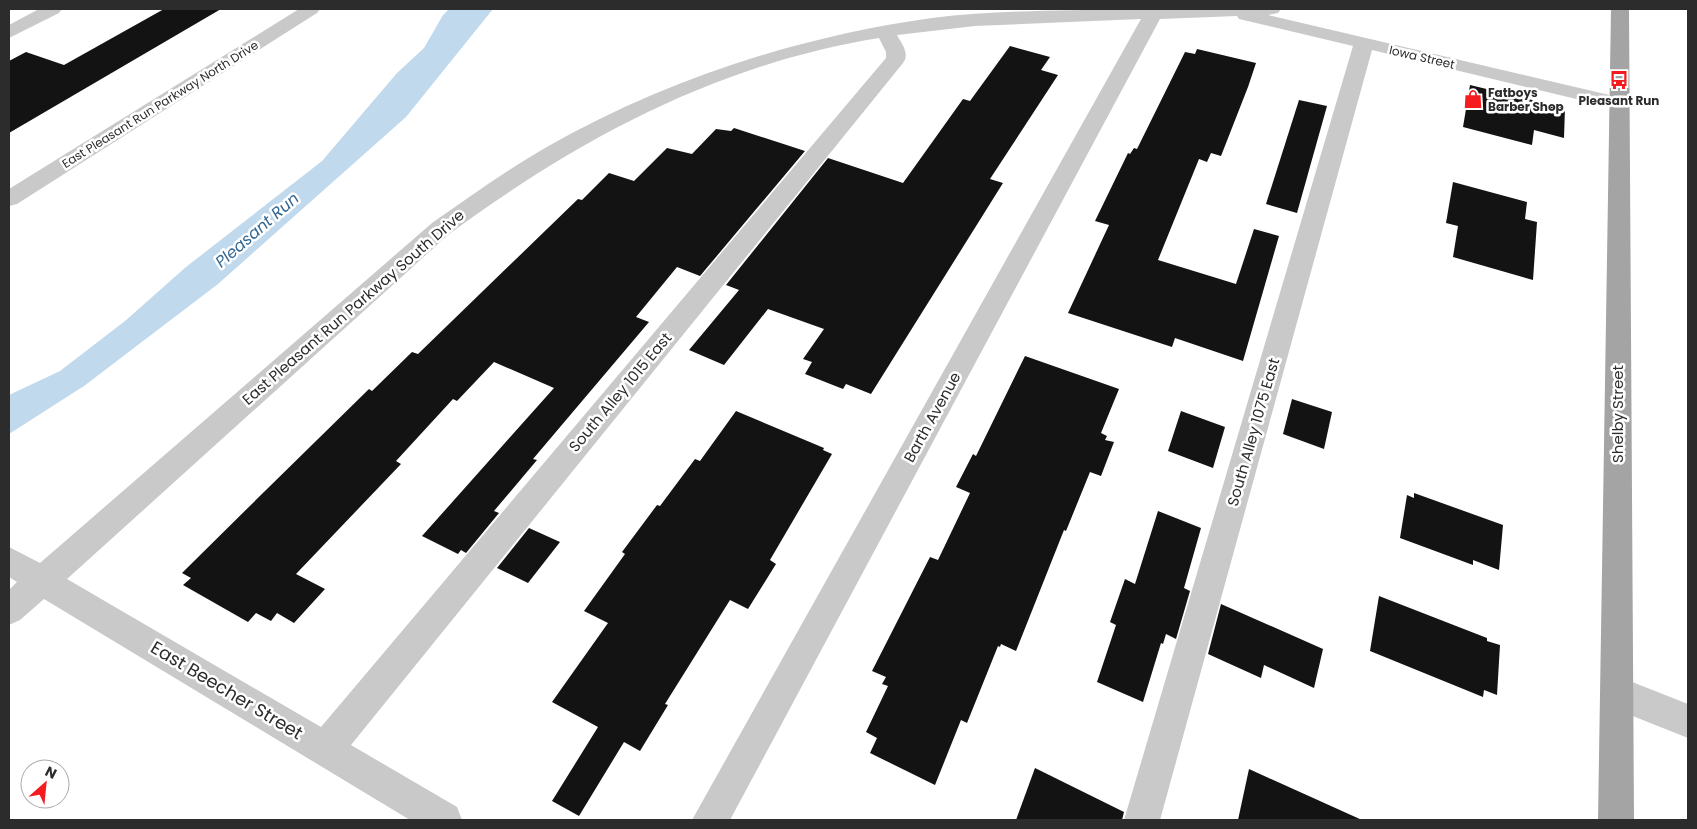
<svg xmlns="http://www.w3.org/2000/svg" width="1697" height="829" viewBox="0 0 1697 829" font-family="Poppins,sans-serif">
  <rect width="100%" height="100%" fill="#fff"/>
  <polygon fill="#c1d9ed" points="449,9 493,9 406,117 218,284 84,386 9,434 9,395 60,371 125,321 186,267 322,161 397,73 424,48 443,15"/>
  <g fill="#131313">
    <polygon points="164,9 221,9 9,133 9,61 26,52 64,65"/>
    <polygon points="1010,46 1050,57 1041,70 1058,75 990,179 1003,183 871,394 846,384 843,389 805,374 812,362 803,359 824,329 768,309 724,365 689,350 739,290 726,285 828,158 903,183 963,99 970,101"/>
    <polygon points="1197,49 1256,63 1248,87 1221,156 1211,153 1207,162 1199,159 1158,260 1236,284 1254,229 1279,236 1243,361 1175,338 1172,347 1068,313 1109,225 1095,221 1128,153 1130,154 1134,148 1137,149 1185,52 1195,54"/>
    <polygon points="1470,85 1565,108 1564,138 1534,130 1532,145 1463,127"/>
    <polygon points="1299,100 1327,106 1297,213 1266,204"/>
    <polygon points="734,128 805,151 700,276 677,267 636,317 649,322 533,459 537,460 494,511 499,513 466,553 461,550 458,554 422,536 554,388 494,362 457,401 453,399 396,461 401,464 296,574 325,589 294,623 277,613 271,621 256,613 248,622 183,585 191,578 182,573 266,490 369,389 372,391 412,352 418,354 578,199 582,200 609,173 634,181 667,148 692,154 716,129 731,131"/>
    <polygon points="1453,182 1527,202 1525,219 1537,222 1533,280 1453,257 1458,226 1446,223"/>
    <polygon points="1025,356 1119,389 1101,433 1107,436 1105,440 1114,442 1101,476 1090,472 1066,531 1064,530 1016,651 1001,644 1000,647 998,646 967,723 961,720 935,785 870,753 877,738 866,732 888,686 882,684 886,677 872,671 930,557 938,560 970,493 956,487 973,454 976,456"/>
    <polygon points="1292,399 1332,412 1324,449 1283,434"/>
    <polygon points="736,411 824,448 823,450 832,454 770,560 776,564 748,609 730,600 665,704 668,705 640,751 624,742 579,816 552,801 598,727 552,702 608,623 584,611 625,554 622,552 657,505 660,506 695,459 700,461"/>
    <polygon points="1181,411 1225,427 1213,468 1168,451"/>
    <polygon points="1414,493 1503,525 1499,570 1473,560 1473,565 1400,538 1407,495 1414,498"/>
    <polygon points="1158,511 1201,528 1184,588 1190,591 1176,639 1166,634 1163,644 1161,643 1143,702 1097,682 1116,625 1110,622 1125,579 1135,584"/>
    <polygon points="529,528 560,542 528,583 497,568"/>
    <polygon points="1379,596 1487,638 1487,641 1500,645 1497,695 1484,690 1483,697 1370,651"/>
    <polygon points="1221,604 1323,649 1314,688 1264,665 1261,678 1208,654"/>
    <polygon points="1035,768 1124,812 1122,820 1016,820"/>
    <polygon points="1249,769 1362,820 1238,820"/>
  </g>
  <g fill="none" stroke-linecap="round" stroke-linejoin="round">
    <g fill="#c9c9c9" fill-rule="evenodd">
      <polygon points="39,9 62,9 59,13 9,38 9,25"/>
      <polygon points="299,9 320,9 317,13 17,204 9,206 9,189"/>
      <path d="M1124,9h157l-3,4 -10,2 350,82 7,2 3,4 -3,4 -7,2 -246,-59 -212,770h-36l229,-774 -114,-27 -2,-3 -77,3 -430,801h-38l449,-801 -166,7 -78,9c5,9 13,19 6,28l-552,682 106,62 5,13h-52l-366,-221 -24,21 -11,5v-35l8,-8 -8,-5v-30l31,16 392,-340c37,-26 73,-52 113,-75 119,-68 251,-111 387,-130 63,-8 128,-7 192,-9zM879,38l7,14v6l-565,669 -254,-148 381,-344c130,-96 270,-171 431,-197z"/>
      <polygon points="1617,676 1688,704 1688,738 1605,705 1600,693 1605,681"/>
    </g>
    <polygon fill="#a4a4a4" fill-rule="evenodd" points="1611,9 1629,9 1634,820 1598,820"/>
  </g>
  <defs>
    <g id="bus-bare" transform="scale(1.5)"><path d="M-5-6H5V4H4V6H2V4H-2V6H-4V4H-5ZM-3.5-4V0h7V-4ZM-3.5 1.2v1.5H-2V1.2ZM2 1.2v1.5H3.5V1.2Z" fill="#f41c1f" stroke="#fff" stroke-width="2.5" paint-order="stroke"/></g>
    <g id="shop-bare" transform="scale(1.5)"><path d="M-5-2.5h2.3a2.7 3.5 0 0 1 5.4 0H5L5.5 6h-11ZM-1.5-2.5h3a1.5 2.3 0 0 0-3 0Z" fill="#f41c1f" stroke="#fff" stroke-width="2.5" paint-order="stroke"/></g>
  </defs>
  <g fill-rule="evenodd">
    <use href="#bus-bare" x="1619" y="80"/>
    <use href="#shop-bare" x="1473" y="99"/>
  </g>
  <g text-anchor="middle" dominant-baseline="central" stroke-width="5" stroke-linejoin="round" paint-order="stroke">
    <g font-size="12" fill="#2c2c2c" stroke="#fff">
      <text transform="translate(1422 57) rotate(13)">Iowa Street</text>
      <text transform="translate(160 104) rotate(-32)">East Pleasant Run Parkway North Drive</text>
    </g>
    <g font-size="12" font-weight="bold" fill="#2c2c2c" stroke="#fff" text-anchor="start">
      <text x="1488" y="92">Fatboys<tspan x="1488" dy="14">Barber Shop</tspan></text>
      <text x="1619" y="100" text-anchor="middle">Pleasant Run</text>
    </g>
    <g font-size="15" fill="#2c2c2c" stroke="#fff">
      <text transform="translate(353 307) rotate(-41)">East Pleasant Run Parkway South Drive</text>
      <text transform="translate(620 392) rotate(-50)">South Alley 1015 East</text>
      <text transform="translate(1617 414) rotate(-90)">Shelby Street</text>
      <text transform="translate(932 417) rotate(-61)">Barth Avenue</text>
      <text transform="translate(1253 432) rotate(-74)">South Alley 1075 East</text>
    </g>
    <g font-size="16" font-style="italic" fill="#346893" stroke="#fff">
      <text transform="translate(257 230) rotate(-41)">Pleasant Run</text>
    </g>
    <g font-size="18" fill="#2c2c2c" stroke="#fff">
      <text transform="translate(227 690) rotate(31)">East Beecher Street</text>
    </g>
  </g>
  <rect width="1697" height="829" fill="none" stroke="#2c2c2c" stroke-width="20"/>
  <g transform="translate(45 784) rotate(27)"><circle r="24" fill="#ffffff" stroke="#ababab"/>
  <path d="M0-4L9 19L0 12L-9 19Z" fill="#f41c1f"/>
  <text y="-8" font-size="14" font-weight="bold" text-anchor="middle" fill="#2c2c2c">N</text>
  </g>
</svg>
